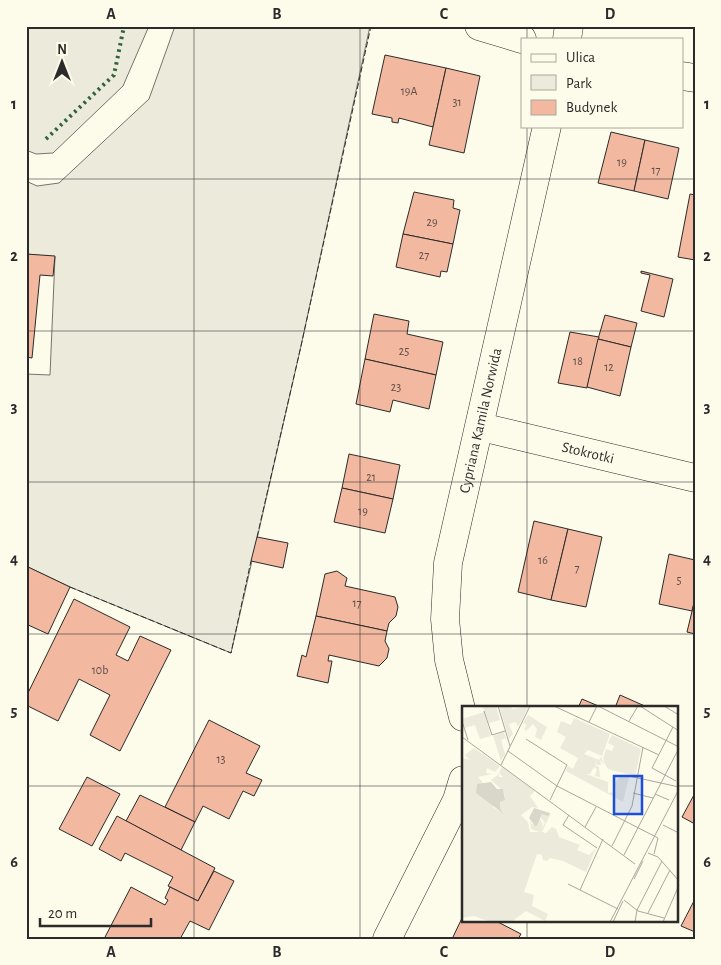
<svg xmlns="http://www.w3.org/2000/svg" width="721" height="965" viewBox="0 0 721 965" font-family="'Alegreya Sans',sans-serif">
  <rect width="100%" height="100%" fill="#fdfbea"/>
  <g fill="#ecebdb" stroke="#74746e">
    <polygon points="26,26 149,26 123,86 53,153 36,154 26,150"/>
    <polygon points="175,26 370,26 301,346 231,653 70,587 26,566 26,374 50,375 55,257 26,254 26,181 37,186 59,183 149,99"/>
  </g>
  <g fill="#f2b8a0" stroke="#2b2b2b">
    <polygon points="385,55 446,68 433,127 399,118 398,123 392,122 392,118 372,114"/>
    <polygon points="446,68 480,76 464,153 429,145"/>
    <polygon points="611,132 645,140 634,191 598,183"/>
    <polygon points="645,140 679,148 668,199 634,191"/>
    <polygon points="414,192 454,200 453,208 460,210 453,244 403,234"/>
    <polygon points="690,194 695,195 695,260 678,257"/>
    <polygon points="403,234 453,244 447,272 441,271 440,277 396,267"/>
    <polygon points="26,254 55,256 53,276 40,275 32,358 26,357"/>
    <polygon points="641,271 673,279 664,317 641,311 650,275 641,273"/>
    <polygon points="374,314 409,321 407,334 443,342 436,375 365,359"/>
    <polygon points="605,315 637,323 631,347 598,339"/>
    <polygon points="570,332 599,337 587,388 558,383"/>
    <polygon points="598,339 631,347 620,396 587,387"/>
    <polygon points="365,359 436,375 429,409 393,400 390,412 356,404"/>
    <polygon points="349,454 400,465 393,499 342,488"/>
    <polygon points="342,488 393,499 385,533 334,522"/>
    <polygon points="534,521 568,529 551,600 518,592"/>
    <polygon points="568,529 602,537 586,607 551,600"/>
    <polygon points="257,537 288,543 283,568 251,561"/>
    <polygon points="669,554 695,560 695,599 692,611 659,604"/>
    <polygon points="26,566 70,587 48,634 26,624"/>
    <polygon points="337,571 347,578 345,586 395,597 398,607 396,616 389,623 387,631 316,616 325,574"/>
    <polygon points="74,599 130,627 116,655 128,661 140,636 171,650 120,751 90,735 110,695 79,679 58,721 26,705 26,697"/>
    <polygon points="695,599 695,634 687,632"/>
    <polygon points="316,616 387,631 385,641 389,649 387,658 379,666 329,655 328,661 332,661 328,683 297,676 302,655 306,657"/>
    <polygon points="620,695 647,707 647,708 615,708"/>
    <polygon points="582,699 603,708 578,708"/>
    <polygon points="209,720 260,746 246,773 262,780 254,796 243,791 229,819 203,806 195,822 165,807"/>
    <polygon points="87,777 120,794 92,846 59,829"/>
    <polygon points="695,793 695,824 682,817"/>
    <polygon points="140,795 195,822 181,850 126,821"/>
    <polygon points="117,816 215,868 198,901 168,886 173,877 125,853 121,861 99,849"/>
    <polygon points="214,871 234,881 209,930 190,921 180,939 104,939 131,887 165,905 168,900 165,898 170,887 198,901"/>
    <polygon points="695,899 695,932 681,926"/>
    <polygon points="463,916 463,921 496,921 521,934 518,939 452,939"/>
  </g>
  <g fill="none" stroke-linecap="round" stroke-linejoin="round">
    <g stroke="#2b2b2b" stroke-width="29">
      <g id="minor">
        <polyline points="479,26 522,39"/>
        <polyline points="567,39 569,26"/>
        <polyline points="682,76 695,78"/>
        <path id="s1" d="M481,427l214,51"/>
        <path id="s2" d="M463,717l-14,-57 -4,-41 3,-56 99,-437"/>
        <polyline points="387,939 457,800 463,780"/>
      </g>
    </g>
    <use href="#minor" stroke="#fdfbea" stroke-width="28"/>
    <polyline stroke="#34623c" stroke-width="4" stroke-dasharray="2.5 4" stroke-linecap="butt" points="46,139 114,75 124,26"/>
    <g stroke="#2b2b2b" stroke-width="1" stroke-dasharray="6 2.5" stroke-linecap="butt">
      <polyline points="257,537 301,346 371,26"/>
      <polyline points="70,587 231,653 251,561"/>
    </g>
  </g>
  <path fill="none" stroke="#2b2b2b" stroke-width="1" stroke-opacity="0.55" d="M194,26v913M360,26v913M527,26v13M527,126v582M26,179h669M26,331h669M26,482h669M26,634h669M26,786h437M677,786h18M527,921v18"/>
  <g text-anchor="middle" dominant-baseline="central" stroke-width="4" stroke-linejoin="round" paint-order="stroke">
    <g font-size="12" fill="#5d4e48">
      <text x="409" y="91">19A</text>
      <text x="457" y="102">31</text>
      <text x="622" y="162">19</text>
      <text x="656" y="170">17</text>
      <text x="432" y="222">29</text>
      <text x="424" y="255">27</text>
      <text x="404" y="351">25</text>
      <text x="578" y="361">18</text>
      <text x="609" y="367">12</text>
      <text x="396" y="387">23</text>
      <text x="371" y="477">21</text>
      <text x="363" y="511">19</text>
      <text x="543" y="560">16</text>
      <text x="577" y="568">7</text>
      <text x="679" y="580">5</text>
      <text x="357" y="603">17</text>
      <text x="100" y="670">10b</text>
      <text x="221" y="759">13</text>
    </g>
    <g font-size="15" fill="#2b2b2b" stroke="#fdfbea">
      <text stroke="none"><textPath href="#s2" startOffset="302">Cypriana Kamila Norwida</textPath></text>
      <text stroke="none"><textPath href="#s1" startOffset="110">Stokrotki</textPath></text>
    </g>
  </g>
  <g transform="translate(462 706)">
    <rect width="216" height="216" fill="#fdfbea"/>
    <path d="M20,0h14l4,14 -11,3zM37,0h12l1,3 17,-3 -11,21 -2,-5 -7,2 4,10 -4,5zM22,6l7,24 -11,3 -5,-14 -10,3 -3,-9zM66,9l19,12 -6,13 -6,-3 2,-8 -4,-5 -7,7 -2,-2 3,-4 -4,-2zM112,12l36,16 -8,22 -14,-6 -4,4 15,6 2,-3 3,8 -4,-5 1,5h-5l1,-5 -2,5 4,2 1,10 -5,-1 2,-7 -3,-2 -4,7h-4l22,8v11l8,-2 -2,-8 8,-8 7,2 -6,25 -57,-31 2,-5 5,3 5,-11 -18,-10 6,-11 -9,-5 4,-11 10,4zM42,26l2,6 -5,2 4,14 -4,7 -8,-25zM150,29l29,14 -6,27 -27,-7 -2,-3 -3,-7 3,-10 6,2 2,-5 -6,-3zM12,42l26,18 -5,6 -8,-4 -1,5 6,1 -14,3 6,7 -5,1 -2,8 13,8 4,7 10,5 -4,-5v-6l5,-2 -1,-8 -13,-12 8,-6v3h4l-4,-4 3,-6 33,24 -5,5 8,12 -6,-1 -11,8 7,7 2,10h9l-8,-3 -1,-8 2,3 7,-7 4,8 -2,5 4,-7 -5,-6 2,-3 9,-1 -9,19 4,1 6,-6 4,2 3,8 21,8 -3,5 12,5 7,-7 -10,24 -23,-11 -13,-3 -3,3 -4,-1 -1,-5 -5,-1 -13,38 10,3 -2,11 16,8 -3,7 -19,-10 -15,11h-20l-17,-6 -12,2v-160l8,2 -5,-5z" fill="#ecebdb"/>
    <path d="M29,76l6,7h6l2,11 -5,2v6l4,6 -28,-21 1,-9zM72,102l16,5 -2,3 -6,-2 -6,13 -7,-9z" fill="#d8d7c9"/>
    <path fill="none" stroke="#a9a89e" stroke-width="1" d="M36,0l12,40M92,0l105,49M136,0l81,41M178,0l39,25M202,0l15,9M22,5l8,24 13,-4M0,15l6,19M167,15l9,-15M127,16l8,-16M211,21l-21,41 24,13M0,31l173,127M64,33l41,26 -17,35M46,45l49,35 101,52 -4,16M39,59l29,-59M167,70l50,11M171,87l20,5M193,88l14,6M107,109l-6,10 34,23M201,119l16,8M123,121l11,-20M150,140l20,-40 11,-59M186,147l10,4 21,24M162,149l55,-107M172,173l9,-18M106,178l50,25M118,184l23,-51M162,194l14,11 26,7M186,207l22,-43M148,216l69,-133M151,216l10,-21M173,216l2,-12 25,-49M201,216l16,-37"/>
    <path fill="#1d4ed8" fill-opacity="0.15" stroke="#1d4ed8" stroke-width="2.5" d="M152,70h28v38h-28z"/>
    <rect width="216" height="216" fill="none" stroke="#2b2b2b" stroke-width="2.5"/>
  </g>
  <rect width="721" height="965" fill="none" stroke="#fdfbea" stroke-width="55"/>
  <rect x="521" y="38" width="162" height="90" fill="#fdfbea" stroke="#a9a89e"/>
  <rect x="531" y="54" width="25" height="8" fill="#fdfbea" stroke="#a9a89e"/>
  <text x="566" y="62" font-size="15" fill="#2b2b2b">Ulica</text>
  <rect x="531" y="75" width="25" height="15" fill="#ecebdb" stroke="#a9a89e"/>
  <text x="566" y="88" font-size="15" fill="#2b2b2b">Park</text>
  <rect x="531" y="100" width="25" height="15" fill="#f2b8a0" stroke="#a9a89e"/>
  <text x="566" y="112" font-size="15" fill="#2b2b2b">Budynek</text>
  <g transform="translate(62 62)" stroke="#fdfbea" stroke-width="4" paint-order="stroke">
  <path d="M0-4L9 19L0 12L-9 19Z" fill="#2b2b2b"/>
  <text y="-8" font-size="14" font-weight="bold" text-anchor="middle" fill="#2b2b2b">N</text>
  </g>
  <path d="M40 918v8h111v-8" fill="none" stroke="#2b2b2b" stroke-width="2.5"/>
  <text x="48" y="918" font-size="15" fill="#2b2b2b" stroke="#fdfbea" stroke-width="4" paint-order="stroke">20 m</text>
  <rect x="28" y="28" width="666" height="910" fill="none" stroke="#2b2b2b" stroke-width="2"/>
  <g font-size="16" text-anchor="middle" font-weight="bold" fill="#2b2b2b">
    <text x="111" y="19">A</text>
    <text x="277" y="19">B</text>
    <text x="444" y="19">C</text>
    <text x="610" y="19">D</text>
    <text x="14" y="109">1</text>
    <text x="707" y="109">1</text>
    <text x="14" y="261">2</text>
    <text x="707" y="261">2</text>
    <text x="14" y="412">3</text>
    <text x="707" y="412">3</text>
    <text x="14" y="564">4</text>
    <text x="707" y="564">4</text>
    <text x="14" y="716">5</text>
    <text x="707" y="716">5</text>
    <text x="14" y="867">6</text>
    <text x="707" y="867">6</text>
    <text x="111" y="957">A</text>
    <text x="277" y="957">B</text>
    <text x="444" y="957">C</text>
    <text x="610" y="957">D</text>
  </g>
</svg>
